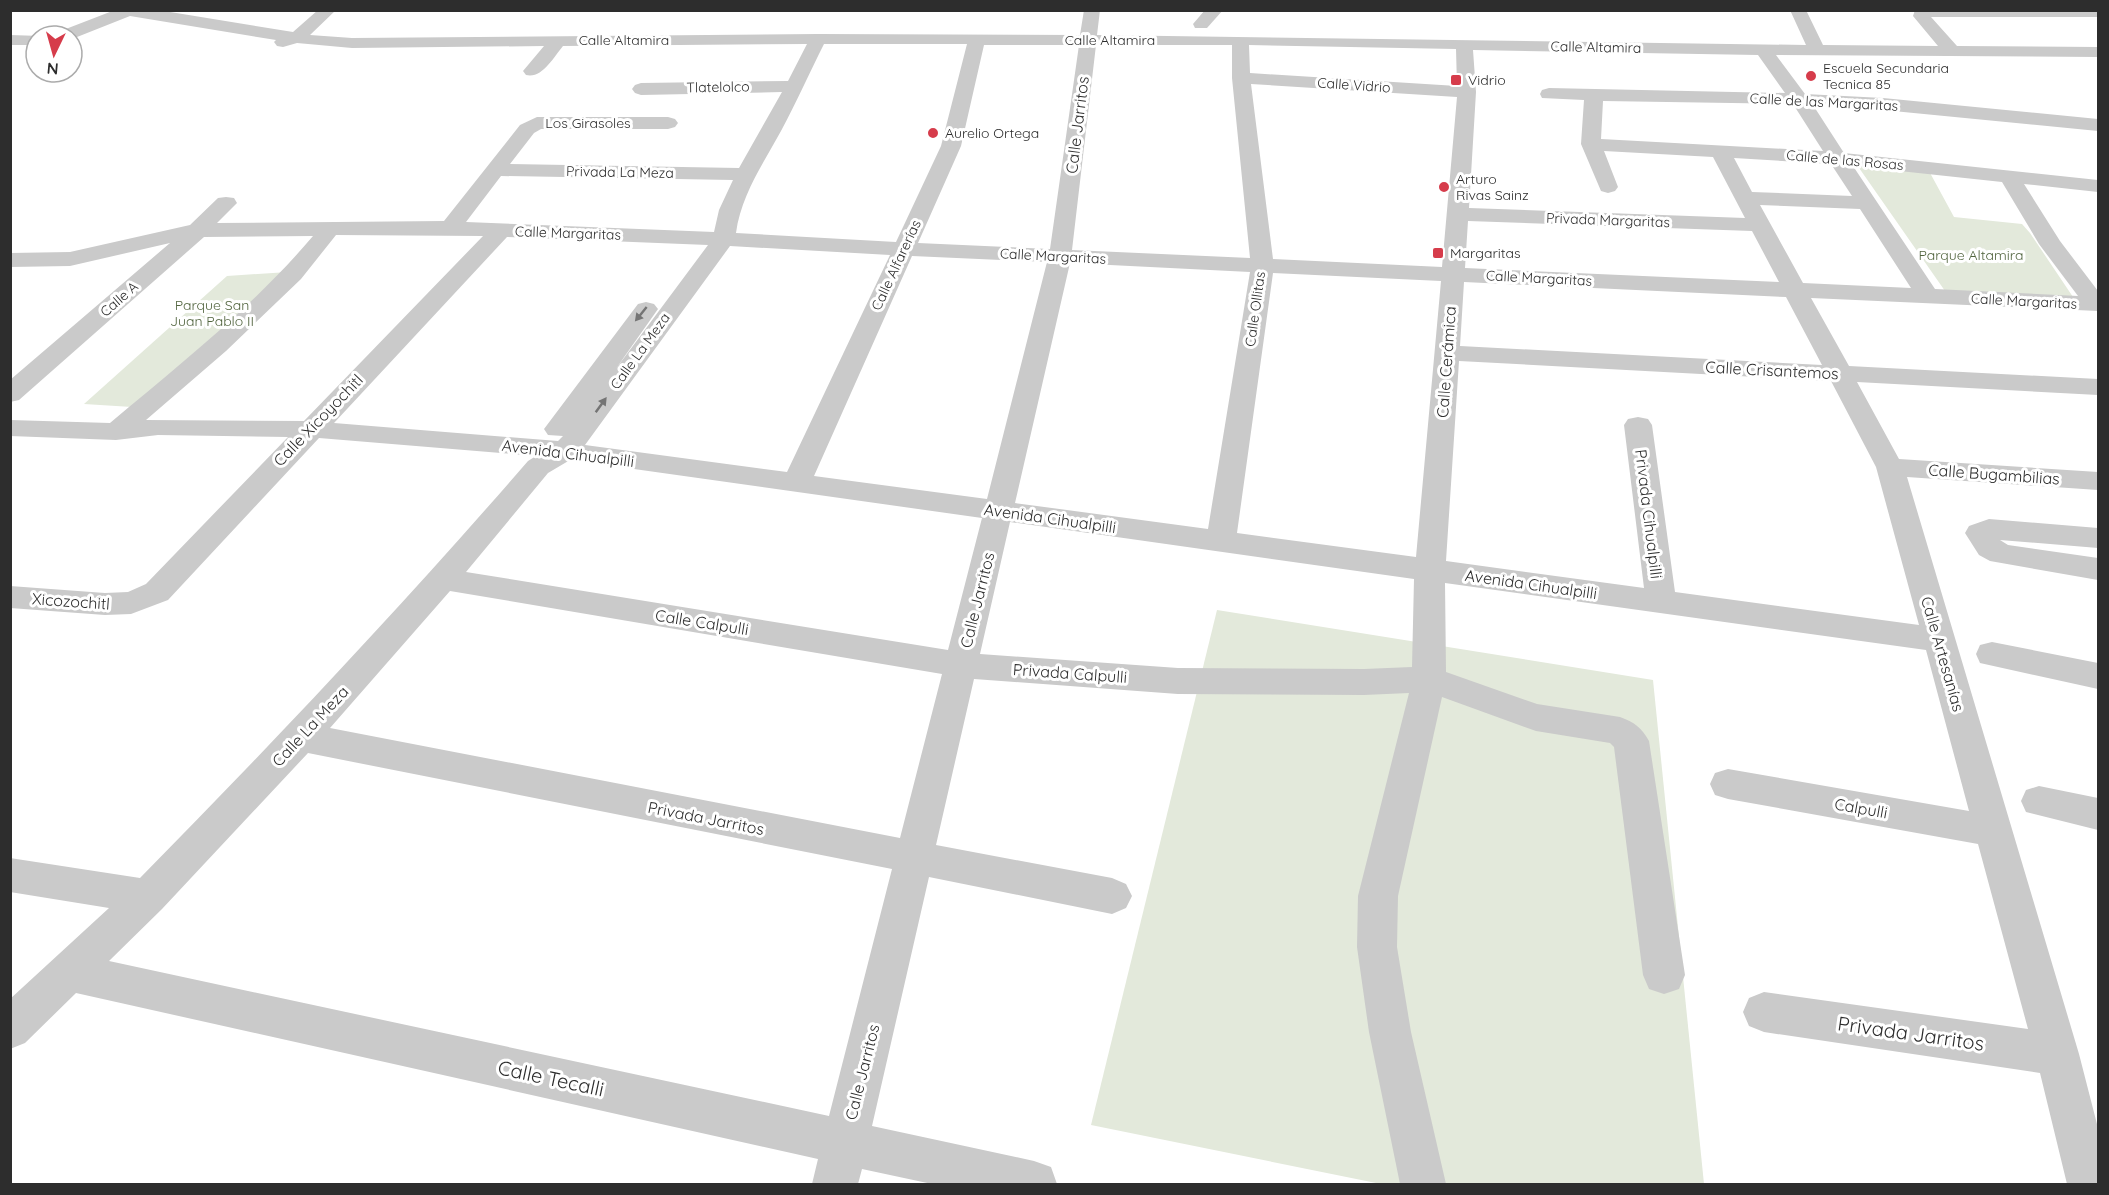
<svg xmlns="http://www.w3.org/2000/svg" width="2109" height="1195" viewBox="0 0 2109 1195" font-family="Quicksand,sans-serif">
  <rect width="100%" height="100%" fill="#fff"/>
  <g fill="#e3e9db">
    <polygon points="1857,165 1929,171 1954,217 2022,224 2030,233 2073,297 1945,291"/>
    <polygon points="288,272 132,407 84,404 227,276"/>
    <polygon points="1217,610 1653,680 1704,1184 1381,1184 1091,1125"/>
  </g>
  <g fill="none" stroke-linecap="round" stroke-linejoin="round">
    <g fill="#cacaca" fill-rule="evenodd">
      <path d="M115,10h43l135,22 25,-22h18l-26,25 42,3 466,-4 262,1 4,-25h16l-3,25 709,10 -16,-35h16l17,35 115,1 -25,-30 2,-6h183v7h-167l26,29 141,1v10l-322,-2 29,39 78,4 215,21v12l-215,-21 -70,-5 31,48 254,27v12l-74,-8 36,57 38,50v20l-287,-13 38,68 249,13v16l-241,-13 42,77 199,13v18l-191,-13 172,577 19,74v56h-31l-27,-111 -276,-41 -15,-6 -6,-14 6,-14 15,-6 264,37 -50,-185 -250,-45 -13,-4 -5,-11 5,-11 13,-4 241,42 -43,-161 -481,-67 1,89 91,32 83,13c14,5 22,11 29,24l36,234 -6,14 -15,5 -15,-5 -6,-14 -29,-228 -4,-4 -74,-12 -94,-34 -44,199 -1,51 14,85 35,152h-46l-31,-152 -12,-85 1,-51 51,-203 -45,2 -186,-1 -204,-15 -38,166 176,33 14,6 6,12 -6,12 -14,6 -183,-37 -57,249 162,35 17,6 6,17h-125l-70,-15 -4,15h-46l6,-25 -742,-166 -51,50 -15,6v-50l99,-91 -99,-16v-34l130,20c134,-136 263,-273 388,-417l8,-5 -217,-18 -151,162 -37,14 -26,1 -95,-7v-22l95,7 23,-1 18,-8 142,-147 -130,-2 -42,5 -106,-4v-16l100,3c70,-59 143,-116 203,-187l-109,1 -185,163 -9,2v-22l160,-137 -100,23 -60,1v-14l60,-1 120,-27 28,-27 8,-1 8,1 3,5 -20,20 227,-2 76,-96 17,-8h131l7,2 3,4 -3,4 -7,2h-127l-7,4 -24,31 229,4 43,-76 -141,3 -6,-2 -3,-4 3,-4 6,-2 147,-2 19,-37 -244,2c-10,12 -21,33 -37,29l-3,-4 21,-25 -192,2 -55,-5 -14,4 -6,-1 -3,-4 2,-2 -146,-24 -58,23v-3h-16l2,-4zM824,44h143l-26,102 -45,96 -160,-9c5,-38 27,-69 45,-102 16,-30 28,-57 43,-87zM984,45h95l-29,204 -132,-6 43,-97zM1096,45h136v33l18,180 -178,-8zM1249,45l207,4 1,37 -207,-13zM1473,50l285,5 27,38 -236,-5 -7,2 -2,4 2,4 42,2 -3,44 20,47 7,2 7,-2 3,-4 -14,-36 109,6 32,61 -276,-10 7,-116zM1251,84l206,13 -15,170 -169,-8zM1603,101l190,3 30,47 -222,-12zM1734,158l97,6 21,32 -100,-4zM1853,166l149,16 37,62 39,52 -143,-7zM501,176l232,4 -14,30 -5,22 -248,-10zM1760,205l100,4 51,79 -108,-5zM1468,221l284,10 27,51 -314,-14zM336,235l147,1 -179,185 -158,-1 80,-69 75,-72zM507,237l201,8 -93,125 43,-61 -4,-5 -8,-2 -8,2 -94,125 4,6 15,1 -5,5 -224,-18zM730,246l160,9 -103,217 -202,-27zM912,256l135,6 -60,237 -173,-23zM1070,263l180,9 -42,257 -193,-26zM1273,273l168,8 -25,276 -179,-24zM1464,282l322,15 36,68 -362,-19zM1459,361l372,20 45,86 43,158 -244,-33 -23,-167 -4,-6 -10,-2 -10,2 -4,6 20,163 -198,-27zM570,460l412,58 -34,132 -482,-78 82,-99zM1010,522l404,57 -2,88 -48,2 -186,-1 -198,-14zM450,591l492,83 -42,164 -570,-110zM308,753l584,116 -63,247 -720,-155 53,-52z"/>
      <polygon points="1205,10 1223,10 1207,28 1195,28 1193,24"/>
      <polygon points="10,35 41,36 36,36 36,45 10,45"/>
      <polygon points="1989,519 2098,528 2098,548 2000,540 2008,545 2098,558 2098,580 1990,561 1979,555 1965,533 1969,526"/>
      <polygon points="1992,642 2098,663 2098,689 1980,663 1976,654 1980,645"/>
      <polygon points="2039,786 2098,798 2098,830 2026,812 2021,801 2026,790"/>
    </g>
  </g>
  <defs><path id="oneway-solid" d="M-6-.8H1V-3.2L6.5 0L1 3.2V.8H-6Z" transform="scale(1.5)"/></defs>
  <g fill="#747474">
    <use href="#oneway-solid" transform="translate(641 314) rotate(129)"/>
    <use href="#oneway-solid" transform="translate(601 405) rotate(-54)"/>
  </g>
  <g fill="#d63c4b" stroke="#fff" stroke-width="2">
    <circle cx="1811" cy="76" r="6"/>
    <rect x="1450" y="74" width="12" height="12" rx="3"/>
    <circle cx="933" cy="133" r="6"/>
    <circle cx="1444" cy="187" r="6"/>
    <rect x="1432" y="247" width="12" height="12" rx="3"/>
  </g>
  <g text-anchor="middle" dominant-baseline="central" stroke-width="6" stroke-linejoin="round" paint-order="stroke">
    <g font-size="14" fill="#2d2d2d" stroke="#fff">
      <text x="624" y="40">Calle Altamira</text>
      <text x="1110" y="40">Calle Altamira</text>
      <text transform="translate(1596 47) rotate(1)">Calle Altamira</text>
      <text transform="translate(1354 85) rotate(4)">Calle Vidrio</text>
      <text transform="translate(718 87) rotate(-1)">Tlatelolco</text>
      <text transform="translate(1824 102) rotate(3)">Calle de las Margaritas</text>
      <text x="588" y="123">Los Girasoles</text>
      <text transform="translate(1845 160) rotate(5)">Calle de las Rosas</text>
      <text transform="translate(620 172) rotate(1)">Privada La Meza</text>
      <text transform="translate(1608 220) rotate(2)">Privada Margaritas</text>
      <text transform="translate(568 233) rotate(2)">Calle Margaritas</text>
      <text transform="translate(1053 256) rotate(3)">Calle Margaritas</text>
      <text transform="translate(896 265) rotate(-65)">Calle Alfarerías</text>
      <text transform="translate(1539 278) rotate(3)">Calle Margaritas</text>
      <text transform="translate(119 299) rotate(-41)">Calle A</text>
      <text transform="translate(2024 301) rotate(3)">Calle Margaritas</text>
      <text transform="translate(1255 309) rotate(-82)">Calle Ollitas</text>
      <text transform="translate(640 351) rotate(-54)">Calle La Meza</text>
    </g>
    <g font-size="14" fill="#2d2d2d" stroke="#fff" text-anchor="start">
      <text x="1823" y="68">Escuela Secundaria<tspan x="1823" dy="16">Tecnica 85</tspan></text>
      <text x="1468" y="80">Vidrio</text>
      <text x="945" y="133">Aurelio Ortega</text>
      <text x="1456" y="179">Arturo<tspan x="1456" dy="16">Rivas Sainz</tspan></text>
      <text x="1450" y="253">Margaritas</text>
    </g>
    <g font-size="14" fill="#51643e" stroke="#fff">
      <text x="1971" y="255">Parque Altamira</text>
      <text x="212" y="305">Parque San<tspan x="212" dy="16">Juan Pablo II</tspan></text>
    </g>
    <g font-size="16" fill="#2d2d2d" stroke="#fff">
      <text transform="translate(1077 125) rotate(-83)">Calle Jarritos</text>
      <text transform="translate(1446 362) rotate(-86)">Calle Cerámica</text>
      <text transform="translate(1772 370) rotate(3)">Calle Crisantemos</text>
      <text transform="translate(318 420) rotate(-46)">Calle Xicoyochitl</text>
      <text transform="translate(568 453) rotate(7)">Avenida Cihualpilli</text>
      <text transform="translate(1994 474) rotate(4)">Calle Bugambilias</text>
      <text transform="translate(1649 514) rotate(83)">Privada Cihualpilli</text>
      <text transform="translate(1050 518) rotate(8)">Avenida Cihualpilli</text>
      <text transform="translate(1531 584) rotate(8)">Avenida Cihualpilli</text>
      <text transform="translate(977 600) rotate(-76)">Calle Jarritos</text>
      <text transform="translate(71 601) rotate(4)">Xicozochitl</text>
      <text transform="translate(702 622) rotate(9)">Calle Calpulli</text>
      <text transform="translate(1943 654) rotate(74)">Calle Artesanías</text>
      <text transform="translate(1070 673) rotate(4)">Privada Calpulli</text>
      <text transform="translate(310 726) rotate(-47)">Calle La Meza</text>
      <text transform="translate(1861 808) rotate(10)">Calpulli</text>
      <text transform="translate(706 818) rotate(11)">Privada Jarritos</text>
      <text transform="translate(862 1072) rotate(-76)">Calle Jarritos</text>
    </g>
    <g font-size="20" fill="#2d2d2d" stroke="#fff">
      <text transform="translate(1911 1033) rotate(8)">Privada Jarritos</text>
      <text transform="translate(551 1078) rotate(12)">Calle Tecalli</text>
    </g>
  </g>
  <rect width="2109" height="1195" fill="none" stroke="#2d2d2d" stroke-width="24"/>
  <g transform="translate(54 54) rotate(185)"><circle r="28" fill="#ffffff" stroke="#ababab" stroke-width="1.5"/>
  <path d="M0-4.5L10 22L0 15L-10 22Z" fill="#d63c4b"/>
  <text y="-9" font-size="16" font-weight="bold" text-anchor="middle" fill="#2d2d2d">N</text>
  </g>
</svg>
